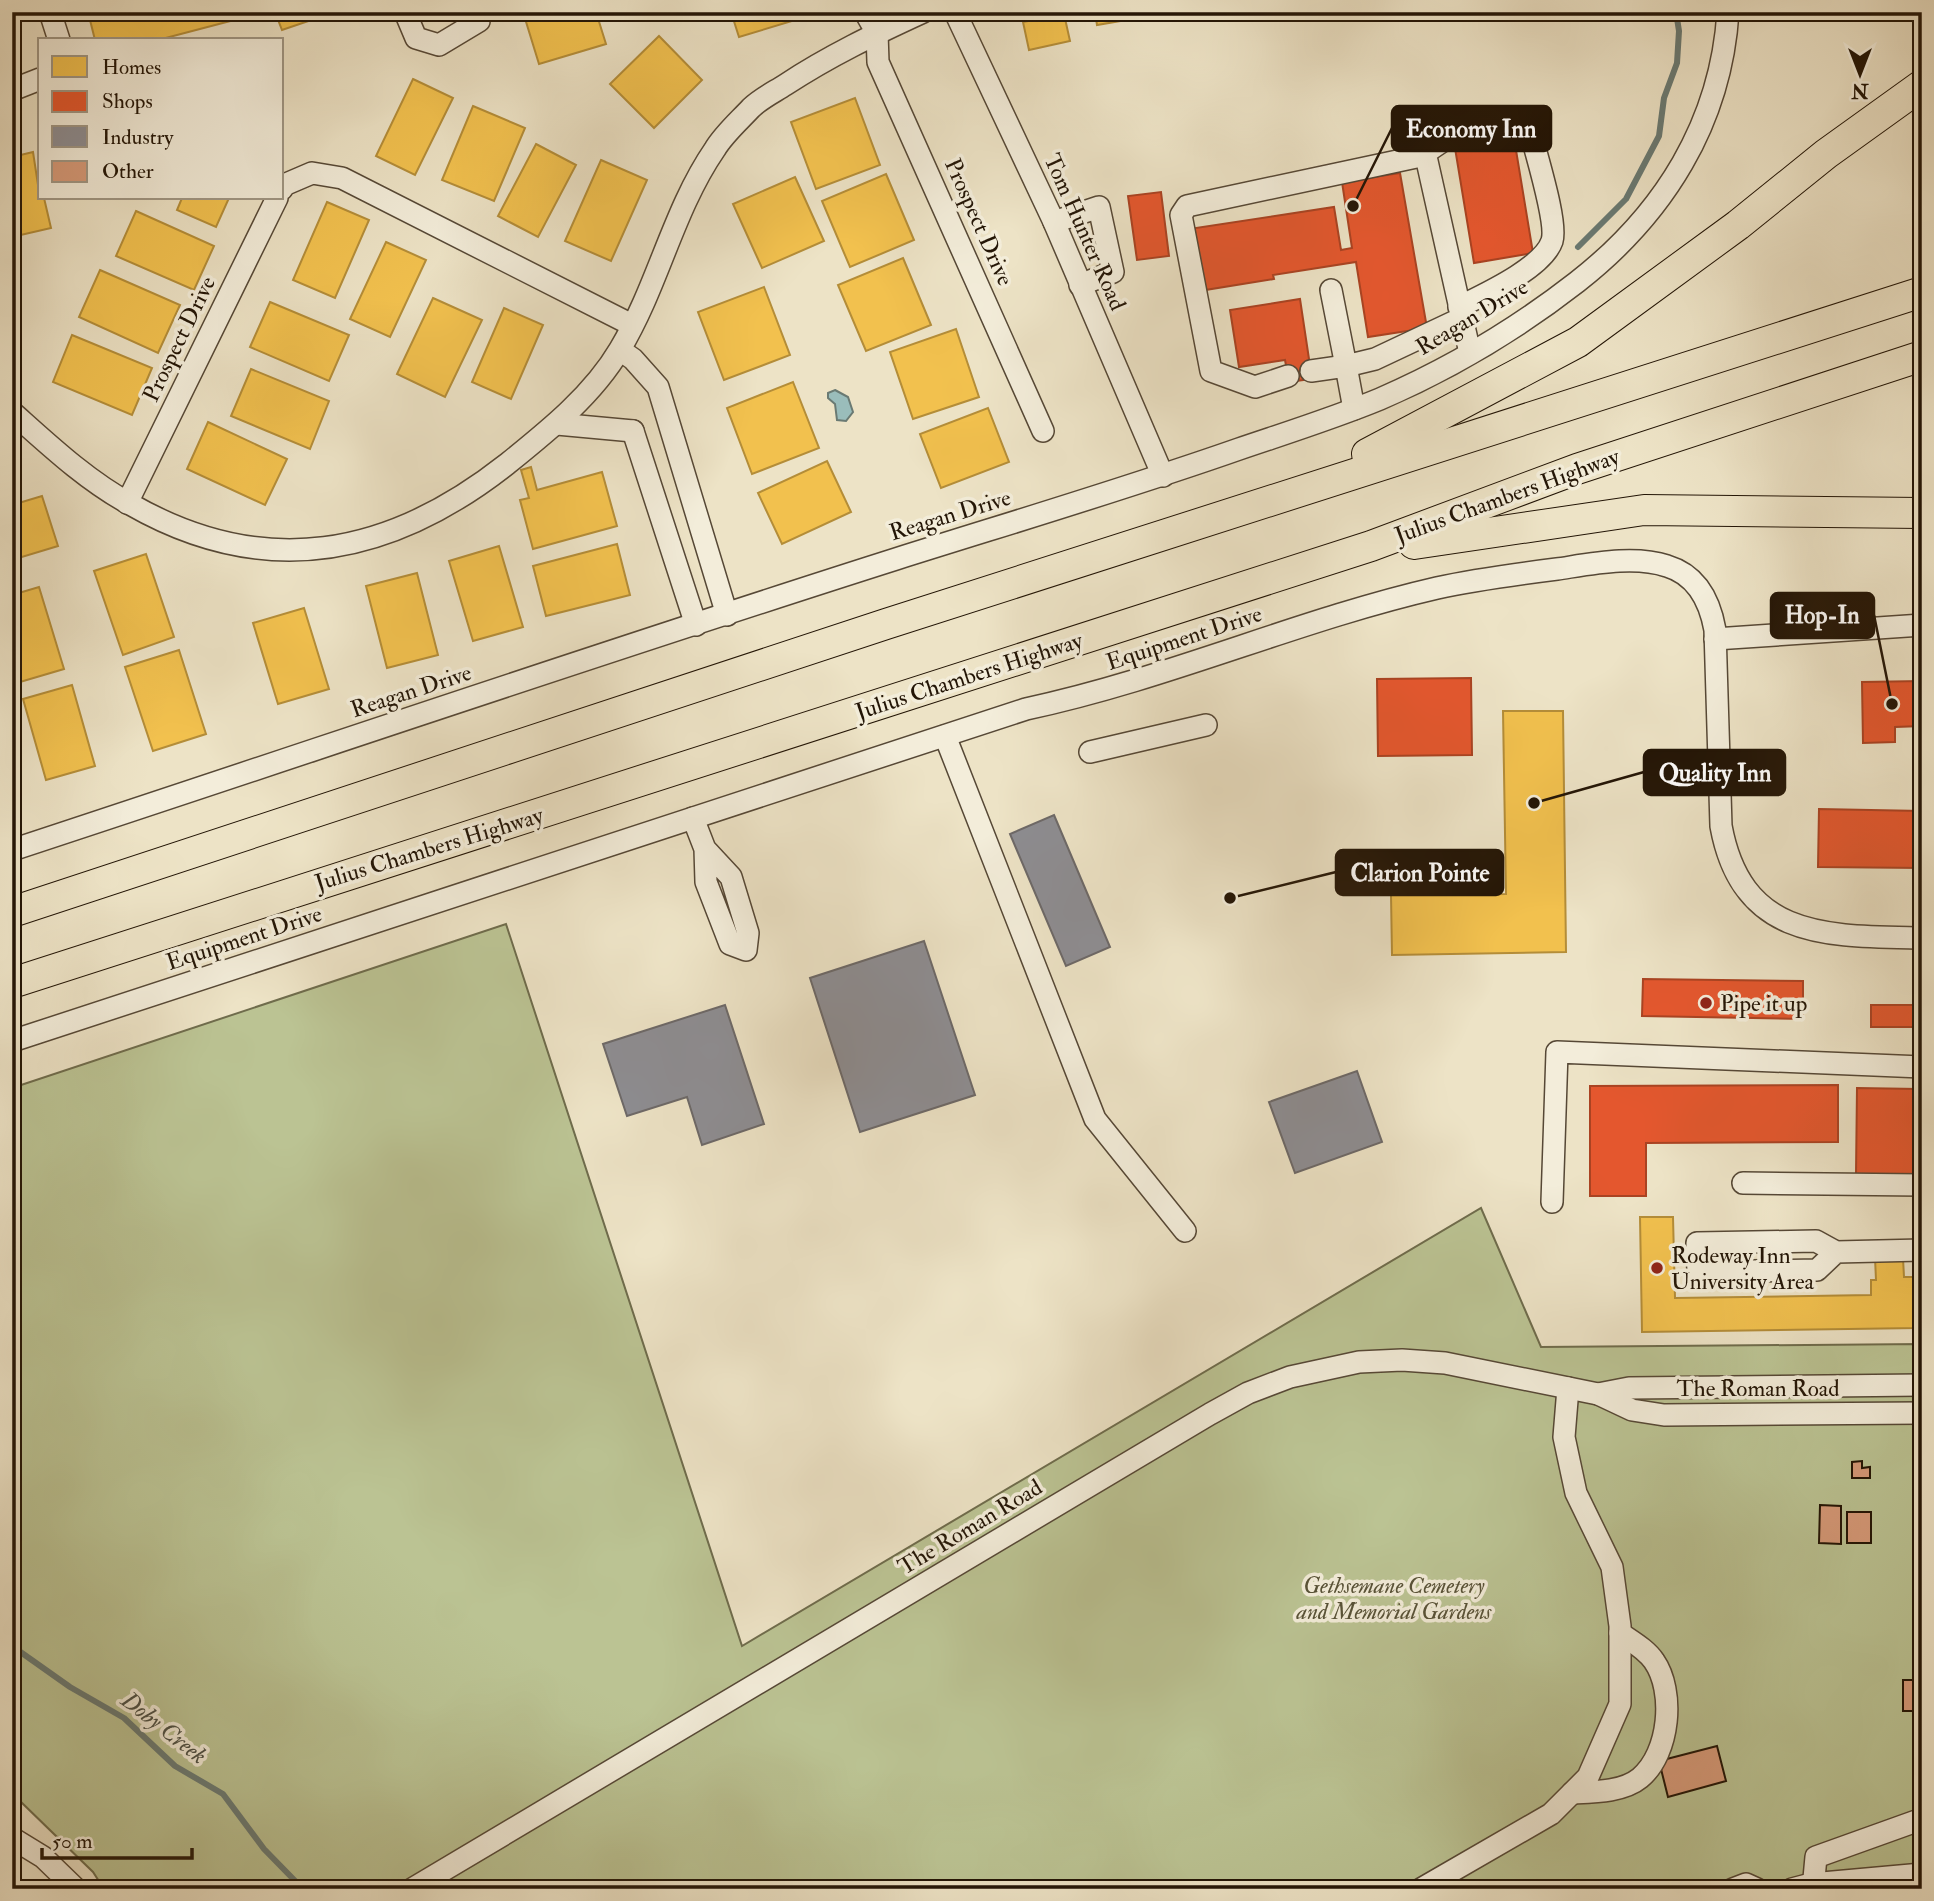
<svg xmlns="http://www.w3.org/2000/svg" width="1934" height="1901" viewBox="0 0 1934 1901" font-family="'IM FELL Double Pica',serif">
  <rect width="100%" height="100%" fill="#ede3c6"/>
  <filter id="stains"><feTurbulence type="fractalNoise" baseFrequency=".00286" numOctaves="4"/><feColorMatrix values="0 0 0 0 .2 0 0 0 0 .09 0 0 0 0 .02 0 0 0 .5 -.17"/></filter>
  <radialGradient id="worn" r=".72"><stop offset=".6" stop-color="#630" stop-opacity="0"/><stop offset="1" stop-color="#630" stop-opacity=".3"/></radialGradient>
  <polygon fill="#bbc393" stroke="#6f6c4c" stroke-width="2" points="506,924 742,1646 1481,1208 1541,1347 1922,1344 1922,1889 104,1889 93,1872 21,1802 12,1799 12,1088"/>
  <polygon fill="#9abdbb" stroke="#6a7a73" stroke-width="2" points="835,390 848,397 853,412 846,421 837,420 835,404 828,398 828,393"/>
  <g fill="#f2c14e" stroke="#b48d38" stroke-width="2">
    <polygon points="88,12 236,12 238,19 158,40 95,40"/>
    <polygon points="275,12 335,12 282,30"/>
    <polygon points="523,12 596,12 606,44 539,64"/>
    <polygon points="731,12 804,12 805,17 739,37"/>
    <polygon points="1095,12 1143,12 1144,17 1097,25"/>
    <polygon points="1064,14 1070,41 1029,50 1023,22"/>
    <polygon points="659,36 702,80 654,128 610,84"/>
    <polygon points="413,79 453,98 415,175 376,156"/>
    <polygon points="855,98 880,165 816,189 791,122"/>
    <polygon points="473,106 525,128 494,201 442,180"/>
    <polygon points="536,144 576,165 538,237 498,216"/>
    <polygon points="33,152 40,198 44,198 51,228 12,237 12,157"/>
    <polygon points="601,160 647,180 611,261 565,241"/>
    <polygon points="886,174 914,240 850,267 822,201"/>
    <polygon points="795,177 824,241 762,268 733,204"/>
    <polygon points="182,198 229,198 216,227 177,210"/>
    <polygon points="327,202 369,220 335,298 293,280"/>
    <polygon points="136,211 214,246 194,290 116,256"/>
    <polygon points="386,242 426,260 390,337 350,319"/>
    <polygon points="903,258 931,325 866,351 838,285"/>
    <polygon points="100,270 180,305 158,353 79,317"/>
    <polygon points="764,287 790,355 724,380 698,312"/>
    <polygon points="433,298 482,320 445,397 397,374"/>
    <polygon points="270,302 349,335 329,381 250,347"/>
    <polygon points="504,308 543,325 511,399 472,382"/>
    <polygon points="956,329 979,397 913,419 890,352"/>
    <polygon points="72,335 152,368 132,415 53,382"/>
    <polygon points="251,369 329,401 310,449 231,416"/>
    <polygon points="793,382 819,448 752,474 727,408"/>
    <polygon points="988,408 1009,462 941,488 920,434"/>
    <polygon points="208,422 287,459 265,505 187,469"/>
    <polygon points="827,461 851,512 782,544 758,493"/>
    <polygon points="531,467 537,490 602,472 617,526 533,549 520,500 529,498 521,470"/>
    <polygon points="42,496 58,546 12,560 12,505"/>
    <polygon points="617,544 630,595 546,616 533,566"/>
    <polygon points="499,546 523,627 473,641 449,561"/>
    <polygon points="146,554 174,637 123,655 94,571"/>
    <polygon points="417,573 438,655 387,668 366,586"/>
    <polygon points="39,587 64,669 20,682 12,656 12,595"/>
    <polygon points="304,608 329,689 278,704 253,623"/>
    <polygon points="179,650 206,734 153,751 125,667"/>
    <polygon points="72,685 95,766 46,780 23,699"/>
    <polygon points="1503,711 1563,711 1566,952 1392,955 1391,895 1506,894"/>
    <polygon points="1640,1217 1673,1217 1675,1298 1871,1295 1871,1280 1876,1280 1875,1258 1903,1258 1904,1277 1919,1277 1918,1328 1642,1332"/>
  </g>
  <g fill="#e4572e" stroke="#aa4322" stroke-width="2">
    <polygon points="1513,132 1533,253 1474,263 1454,142"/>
    <polygon points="1400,173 1427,328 1368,337 1356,262 1273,275 1274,279 1199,291 1189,229 1334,207 1341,250 1352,248 1342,182"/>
    <polygon points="1161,192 1169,256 1137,260 1128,196"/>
    <polygon points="1300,299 1312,379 1289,382 1285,360 1239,367 1230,310"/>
    <polygon points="1471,678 1472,755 1378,756 1377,679"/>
    <polygon points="1922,681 1922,726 1895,727 1895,742 1863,743 1862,682"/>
    <polygon points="1819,809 1922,811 1922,868 1818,867"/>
    <polygon points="1643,979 1803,981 1803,1019 1642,1016"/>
    <rect x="1871" y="1005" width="51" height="22"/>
    <polygon points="1838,1085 1838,1142 1646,1143 1646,1196 1590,1196 1590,1086"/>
    <polygon points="1857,1088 1918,1089 1917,1118 1922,1118 1922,1144 1918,1144 1917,1175 1856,1174"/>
  </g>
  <g fill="#8d8d92" stroke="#6d6968" stroke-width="2">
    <polygon points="1054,815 1110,947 1066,966 1010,834"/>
    <polygon points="924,941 975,1095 860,1132 810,978"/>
    <polygon points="725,1005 764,1124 702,1145 687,1097 627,1116 603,1044"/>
    <polygon points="1357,1071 1382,1142 1295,1173 1269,1102"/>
  </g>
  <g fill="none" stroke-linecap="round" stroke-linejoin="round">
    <g stroke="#6a7a73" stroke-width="6">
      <polyline points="1578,247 1626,199 1659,136 1664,98 1677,63 1679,31 1676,12"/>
      <polyline points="12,1646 70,1687 124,1718 175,1766 223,1794 264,1849 303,1889"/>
    </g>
  </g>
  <g fill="#d69a79" stroke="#231506" stroke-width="2">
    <polygon points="1862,1461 1862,1468 1870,1467 1870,1478 1852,1478 1852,1462"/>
    <polygon points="1820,1505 1841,1506 1841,1544 1819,1543"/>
    <rect x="1847" y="1512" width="24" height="31"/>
    <rect x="1903" y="1680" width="19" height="31"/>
    <polygon points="1717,1746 1726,1781 1668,1797 1659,1761"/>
  </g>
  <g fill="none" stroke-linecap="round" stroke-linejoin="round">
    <g stroke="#564836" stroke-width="24">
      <g id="minor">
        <polyline points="50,12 59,40"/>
        <polyline points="405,12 416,38 439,45 479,21 479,12"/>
        <polyline points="865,12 877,33 878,62 1043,431"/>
        <polyline points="955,12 1054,222 1163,476"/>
        <polyline points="12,90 40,79"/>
        <path d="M1421,156c29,-21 60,-42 98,-38l11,11c5,23 28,93 22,112 -9,27 -69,54 -93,66"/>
        <polyline points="282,189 284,185 312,173 342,178 632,325"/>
        <polyline points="1054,222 1099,207 1113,272 1080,285"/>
        <polyline points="1331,290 1346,366 1375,359 1462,318"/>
        <polyline points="620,350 633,359 658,387 727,615"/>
        <polyline points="1311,371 1346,366 1354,409"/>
        <polyline points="1288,376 1255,387 1211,371 1181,215 1187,206 1421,156 1427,161 1470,353"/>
        <path d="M12,412c37,33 74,68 118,92 134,77 259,53 377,-40 41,-33 86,-69 113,-115 38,-63 53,-139 95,-200 9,-15 24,-28 36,-41 9,-9 23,-16 34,-23 44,-29 90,-51 138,-73"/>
        <polyline points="557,424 633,431"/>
        <polyline points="633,431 696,625"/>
        <polyline points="127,503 277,198"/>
        <polyline points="1715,639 1922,625"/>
        <polyline points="945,736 1095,1119 1185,1231"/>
        <polyline points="1090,752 1206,725"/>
        <polyline points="693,818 705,849 706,882 730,944 746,950 748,933 731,877 705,849"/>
        <path d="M12,850c295,-97 588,-197 884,-291 114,-36 229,-70 343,-110 47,-16 95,-31 141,-50 69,-30 138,-71 197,-117 87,-68 144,-159 151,-270"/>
        <path d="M12,1041l1014,-332c141,-30 272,-89 411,-121 40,-9 80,-14 120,-19 34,-5 77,-14 110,-3 30,9 43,36 48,64l6,196c21,114 106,110 201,112"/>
        <polyline points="1743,1183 1922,1185"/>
        <polyline points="1552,1202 1557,1052 1922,1067"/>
        <polyline points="1836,1252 1817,1270 1698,1272 1697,1243 1816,1241 1836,1252 1922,1250"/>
        <polyline points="1598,1394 1629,1388 1922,1385"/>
        <path d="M1572,1793c22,-1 51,-1 68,-15 30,-25 35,-87 14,-117 -8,-12 -23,-20 -34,-28"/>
        <polyline points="12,1838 43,1857 76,1889"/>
        <polyline points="412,1889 1210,1414 1248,1393 1290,1377 1359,1362 1402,1360 1445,1363 1598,1394 1632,1410 1664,1415 1922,1413"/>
        <polyline points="1421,1889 1551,1814 1588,1777 1620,1704 1620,1626 1612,1567 1576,1493 1564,1437 1568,1388"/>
        <polyline points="1733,1889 1746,1884 1757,1889"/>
        <polyline points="1792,1889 1811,1884 1922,1874"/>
        <polyline points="1813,1889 1816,1857 1922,1819"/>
      </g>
    </g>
    <g stroke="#231506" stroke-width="32">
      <g id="highway">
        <polyline points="1367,454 1578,342 1738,225 1826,154 1922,85"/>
        <polyline points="1414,544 1644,510 1922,513"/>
        <polyline points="12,912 886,624 1922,292"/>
        <polyline points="12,983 1371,546 1577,469 1922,356"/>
      </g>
    </g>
    <use href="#minor" stroke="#f3edda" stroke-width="21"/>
    <use href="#highway" stroke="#ede3c6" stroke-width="30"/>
  </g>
  <g fill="#8f2418" stroke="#f3edda" stroke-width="2.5">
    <circle cx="1706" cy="1003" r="7"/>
    <circle cx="1657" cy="1268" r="7"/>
  </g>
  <g text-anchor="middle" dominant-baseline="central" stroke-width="7" stroke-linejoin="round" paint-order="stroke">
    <g font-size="23" fill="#231506" stroke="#f3edda">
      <text transform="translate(979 222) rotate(66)">Prospect Drive</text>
      <text transform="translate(1085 232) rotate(66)">Tom Hunter Road</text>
      <text transform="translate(1472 317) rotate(-31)">Reagan Drive</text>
      <text transform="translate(179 339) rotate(-64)">Prospect Drive</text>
      <text transform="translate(1507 496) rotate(-20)">Julius Chambers Highway</text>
      <text transform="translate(950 515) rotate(-17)">Reagan Drive</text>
      <text transform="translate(1184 638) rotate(-18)">Equipment Drive</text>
      <text transform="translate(969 676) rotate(-18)">Julius Chambers Highway</text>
      <text transform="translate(411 691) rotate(-18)">Reagan Drive</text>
      <text transform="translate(429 849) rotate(-17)">Julius Chambers Highway</text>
      <text transform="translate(244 938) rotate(-18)">Equipment Drive</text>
      <text x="1758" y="1388">The Roman Road</text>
      <text transform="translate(970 1527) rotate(-31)">The Roman Road</text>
    </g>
    <g font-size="23" fill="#231506" stroke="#f3edda" text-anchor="start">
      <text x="1720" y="1003">Pipe it up</text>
      <text x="1671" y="1255">Rodeway Inn<tspan x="1671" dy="26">University Area</tspan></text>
    </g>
    <g font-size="23" font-style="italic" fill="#585237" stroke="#f3edda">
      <text x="1394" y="1585">Gethsemane Cemetery<tspan x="1394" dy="26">and Memorial Gardens</tspan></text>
    </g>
    <g font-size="24" font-style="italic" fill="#4d5045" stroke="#f3edda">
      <text transform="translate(164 1728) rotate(38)">Doby Creek</text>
    </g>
  </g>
  <path fill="none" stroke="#231506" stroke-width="2.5" d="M1353 206L1392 128M1892 704L1874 615M1534 803L1644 772M1230 898L1336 872"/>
  <g fill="#231506" stroke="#f3edda" stroke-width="2.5">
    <circle cx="1353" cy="206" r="7"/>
    <circle cx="1892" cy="704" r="7"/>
    <circle cx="1534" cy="803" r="7"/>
    <circle cx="1230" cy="898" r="7"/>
  </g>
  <g fill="#231506" stroke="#231506" stroke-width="2.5">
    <rect x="1392" y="106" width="159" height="45" rx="7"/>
    <rect x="1771" y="593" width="103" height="45" rx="7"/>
    <rect x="1644" y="750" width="141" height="45" rx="7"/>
    <rect x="1336" y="850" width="167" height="45" rx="7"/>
  </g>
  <g font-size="24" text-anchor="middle" font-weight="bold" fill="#fff">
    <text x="1471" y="137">Economy Inn</text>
    <text x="1822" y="623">Hop-In</text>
    <text x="1715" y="781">Quality Inn</text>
    <text x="1420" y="881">Clarion Pointe</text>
  </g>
  <rect width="1934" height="1901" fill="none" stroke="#ede3c6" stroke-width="42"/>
  <rect x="14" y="14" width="1906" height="1873" fill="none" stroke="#231506" stroke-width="3.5"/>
  <rect x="21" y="21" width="1892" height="1859" fill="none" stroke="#231506" stroke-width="2"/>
  <rect x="38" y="38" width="245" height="161" fill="#f3edda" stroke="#a09785" stroke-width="2"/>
  <rect x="52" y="56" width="35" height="21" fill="#f2c14e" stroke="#a09785" stroke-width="2"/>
  <text x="102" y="74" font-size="21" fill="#231506">Homes</text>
  <rect x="52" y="91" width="35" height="21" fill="#e4572e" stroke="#a09785" stroke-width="2"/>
  <text x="102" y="108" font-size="21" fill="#231506">Shops</text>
  <rect x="52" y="126" width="35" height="21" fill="#8d8d92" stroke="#a09785" stroke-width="2"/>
  <text x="102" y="144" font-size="21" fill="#231506">Industry</text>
  <rect x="52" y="161" width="35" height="21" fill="#d69a79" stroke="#a09785" stroke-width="2"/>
  <text x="102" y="178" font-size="21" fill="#231506">Other</text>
  <g transform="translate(1860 74) rotate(180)" stroke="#f3edda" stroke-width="5" paint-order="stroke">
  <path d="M0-5L12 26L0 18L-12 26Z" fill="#231506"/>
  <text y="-10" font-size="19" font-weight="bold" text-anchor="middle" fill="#231506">N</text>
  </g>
  <path d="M42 1848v10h150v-10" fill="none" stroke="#231506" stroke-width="3.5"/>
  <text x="52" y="1848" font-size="21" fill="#231506" stroke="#f3edda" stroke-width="5" paint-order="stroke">50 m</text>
  <rect width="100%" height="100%" filter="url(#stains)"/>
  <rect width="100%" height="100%" fill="url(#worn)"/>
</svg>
